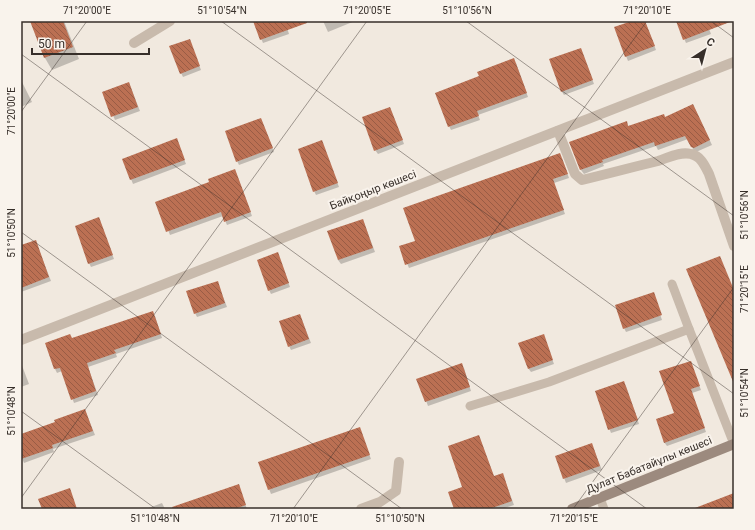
<svg xmlns="http://www.w3.org/2000/svg" width="755" height="530" viewBox="0 0 755 530" font-family="Roboto,sans-serif">
  <defs>
    <pattern id="building-back-hatch" width="6" height="6" patternUnits="userSpaceOnUse"><rect width="6" height="6" fill="#bb7053"/><path d="M-1 5l2 2M0 0l6 6M5-1l2 2" fill="none" stroke="#995c45"/></pattern>
  </defs>
  <rect width="100%" height="100%" fill="#f1e9df"/>
  <g fill="#0003">
    <polygon points="31,21 64,21 79,59 52,70 45,58"/>
    <polygon points="254,21 285,21 289,34 263,43"/>
    <polygon points="323,21 355,21 328,32"/>
    <polygon points="635,21 645,21 656,50 628,61 615,28"/>
    <polygon points="677,21 706,21 711,34 686,43"/>
    <polygon points="191,44 201,70 183,77 181,73"/>
    <polygon points="581,49 594,84 564,95 562,92"/>
    <polygon points="516,63 528,97 478,115 480,120 451,130 449,126 480,77"/>
    <polygon points="21,80 32,102 21,107"/>
    <polygon points="129,83 140,111 115,120 103,92"/>
    <polygon points="390,108 404,144 378,154 375,150"/>
    <polygon points="695,109 712,145 696,152 694,151 688,139 658,150 656,146 603,164 604,166 584,174 581,170 571,143 626,122 629,127"/>
    <polygon points="261,119 274,152 239,165 237,161"/>
    <polygon points="322,142 339,187 316,195 314,191"/>
    <polygon points="178,144 186,164 133,184 123,159"/>
    <polygon points="562,158 569,178 554,183 565,214 409,268 400,247 416,242"/>
    <polygon points="235,170 252,216 227,225 223,216 170,235 157,202 211,183"/>
    <polygon points="99,218 114,259 91,267 89,263"/>
    <polygon points="363,220 375,252 341,264 338,260"/>
    <polygon points="37,245 51,281 21,292 21,247"/>
    <polygon points="278,254 290,287 271,294 269,290"/>
    <polygon points="219,286 227,307 197,317 195,313"/>
    <polygon points="654,296 662,320 626,332 624,328"/>
    <polygon points="300,315 311,343 291,350 289,346"/>
    <polygon points="155,316 162,338 116,354 117,357 88,367 98,395 74,403 62,371 57,373 55,369 46,343 72,339"/>
    <polygon points="545,339 554,364 531,372 528,368"/>
    <polygon points="21,363 29,384 21,387"/>
    <polygon points="692,366 701,390 692,393 706,432 667,446 664,442"/>
    <polygon points="464,368 471,391 428,406 418,379"/>
    <polygon points="626,386 639,424 611,433 596,392"/>
    <polygon points="85,410 95,435 53,449 54,452 24,463 21,456 21,435 56,423"/>
    <polygon points="361,432 371,459 271,494 259,463"/>
    <polygon points="479,436 494,477 504,478 514,505 502,509 455,509 464,488"/>
    <polygon points="592,445 602,470 566,483 556,457"/>
    <polygon points="238,485 247,509 170,509"/>
    <polygon points="162,503 165,509 146,509"/>
  </g>
  <g fill="url(#building-back-hatch)">
    <polygon points="30,21 63,21 73,47 44,58"/>
    <polygon points="253,21 307,21 307,23 260,40"/>
    <polygon points="632,21 645,21 655,46 625,57 614,27"/>
    <polygon points="676,21 729,21 730,22 683,40"/>
    <polygon points="190,39 200,66 180,74 169,46"/>
    <polygon points="581,48 593,80 561,92 549,59"/>
    <polygon points="514,58 527,93 477,111 479,116 448,127 435,93 479,76 477,72"/>
    <polygon points="129,82 138,107 111,117 102,92"/>
    <polygon points="693,104 710,140 694,148 691,147 685,136 655,146 654,142 602,160 603,162 580,170 569,142 627,121 628,126 664,114 665,117"/>
    <polygon points="390,107 403,140 374,151 362,117"/>
    <polygon points="261,118 273,148 236,162 225,131"/>
    <polygon points="177,138 185,160 130,180 122,159"/>
    <polygon points="322,140 338,183 313,192 298,149"/>
    <polygon points="560,153 568,174 553,179 564,210 405,265 399,246 415,241 403,208"/>
    <polygon points="235,169 251,212 224,222 221,212 166,232 155,202 209,182 208,179"/>
    <polygon points="99,217 113,255 88,264 75,226"/>
    <polygon points="363,219 373,248 338,260 327,231"/>
    <polygon points="36,240 49,277 21,288 21,245"/>
    <polygon points="278,252 289,283 268,291 257,260"/>
    <polygon points="720,256 734,290 734,384 686,269"/>
    <polygon points="218,281 225,303 194,314 186,291"/>
    <polygon points="654,292 662,315 623,329 615,305"/>
    <polygon points="153,311 161,334 114,350 116,353 87,363 96,391 71,400 60,368 54,369 45,343 70,334 72,338"/>
    <polygon points="300,314 309,339 288,347 279,321"/>
    <polygon points="544,334 553,360 528,369 518,343"/>
    <polygon points="691,361 700,386 691,389 705,428 664,443 656,419 674,413 659,371"/>
    <polygon points="462,363 470,387 425,402 416,379"/>
    <polygon points="624,381 638,420 608,430 595,391"/>
    <polygon points="85,409 93,431 52,445 53,448 21,459 21,434 55,422 54,420"/>
    <polygon points="360,427 370,455 268,490 258,462"/>
    <polygon points="479,435 494,476 503,473 512,501 489,509 454,509 448,492 462,487 448,446"/>
    <polygon points="592,443 600,466 563,479 555,456"/>
    <polygon points="239,484 246,505 234,509 173,509 172,507"/>
    <polygon points="70,488 77,509 42,509 38,499"/>
    <polygon points="734,493 734,509 695,509 695,508"/>
  </g>
  <g fill="none" stroke-linecap="round" stroke-linejoin="round">
    <g stroke="#c8baac" stroke-width="9">
      <polyline points="672,284 689,329"/>
      <polyline points="470,406 549,382 689,329 734,444"/>
      <polyline points="600,498 604,509"/>
    </g>
    <g stroke="#c8baac" stroke-width="10">
      <polyline points="134,43 170,21"/>
      <path d="M558,131l17,43 7,6c25,-6 51,-13 76,-19 10,-3 22,-10 33,-7 10,2 14,12 18,20l25,72"/>
      <polyline points="21,340 734,62"/>
      <polyline points="361,509 380,502 396,491 399,462"/>
    </g>
    <polyline stroke="#9c8a7e" stroke-width="10" points="572,509 734,444"/>
  </g>
  <path fill="none" stroke="#372f2a" stroke-width="1" stroke-opacity="0.45" d="M221,21l513,373M466,21l268,195M711,21l23,17M21,54l626,455M21,112l66,-91M21,232l381,277M21,411l135,98M21,498l346,-477M293,509l354,-488M573,509l161,-222"/>
  <g text-anchor="middle" dominant-baseline="central" stroke-width="4" stroke-linejoin="round" paint-order="stroke">
    <g font-size="11" fill="#372f2a" stroke="#f9f3ec">
      <text transform="translate(373 190) rotate(-21)">Байқоңыр көшесі</text>
      <text transform="translate(649 465) rotate(-22)">Дулат Бабатайұлы көшесі</text>
    </g>
  </g>
  <rect width="755" height="530" fill="none" stroke="#f9f3ec" stroke-width="44"/>
  <g transform="translate(705 50) rotate(36)" stroke="#f9f3ec" stroke-width="3" paint-order="stroke">
  <path d="M0-3L7 15L0 10L-7 15Z" fill="#372f2a"/>
  <text y="-6" font-size="11" font-weight="bold" text-anchor="middle" fill="#372f2a">С</text>
  </g>
  <path d="M32 48v6h117v-6" fill="none" stroke="#372f2a" stroke-width="2"/>
  <text x="38" y="48" font-size="12" fill="#372f2a" stroke="#f9f3ec" stroke-width="3" paint-order="stroke">50 m</text>
  <rect x="22" y="22" width="711" height="486" fill="none" stroke="#372f2a" stroke-width="1.5"/>
  <g font-size="10" text-anchor="middle" fill="#372f2a">
    <text x="87" y="14">71°20'00"E</text>
    <text x="222" y="14">51°10'54"N</text>
    <text x="367" y="14">71°20'05"E</text>
    <text x="467" y="14">51°10'56"N</text>
    <text x="647" y="14">71°20'10"E</text>
    <text transform="translate(11 111) rotate(-90)" y="4">71°20'00"E</text>
    <text transform="translate(744 215) rotate(-90)" y="4">51°10'56"N</text>
    <text transform="translate(11 233) rotate(-90)" y="4">51°10'50"N</text>
    <text transform="translate(744 289) rotate(-90)" y="4">71°20'15"E</text>
    <text transform="translate(744 393) rotate(-90)" y="4">51°10'54"N</text>
    <text transform="translate(11 411) rotate(-90)" y="4">51°10'48"N</text>
    <text x="155" y="522">51°10'48"N</text>
    <text x="294" y="522">71°20'10"E</text>
    <text x="400" y="522">51°10'50"N</text>
    <text x="574" y="522">71°20'15"E</text>
  </g>
</svg>
